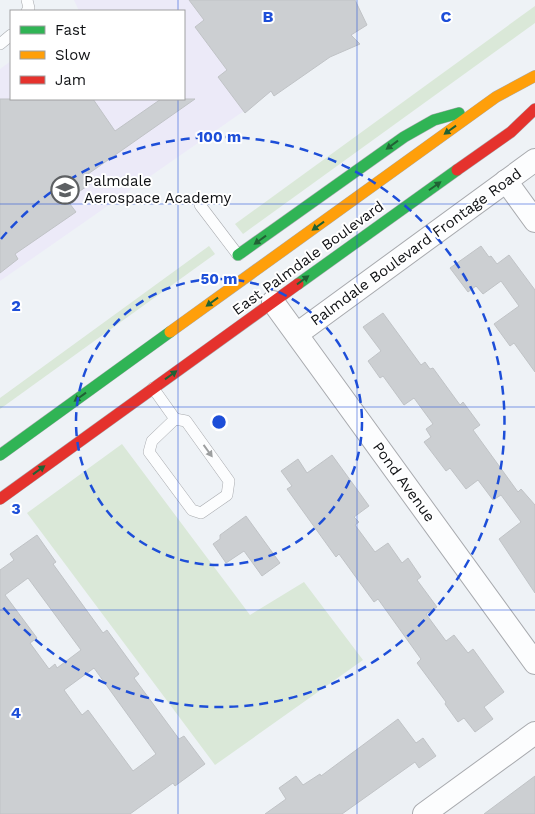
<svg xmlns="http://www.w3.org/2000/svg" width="535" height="814" viewBox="0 0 535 814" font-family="'Work Sans',sans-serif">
  <rect width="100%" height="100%" fill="#eef2f6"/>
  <polygon fill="#eceaf8" points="74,0 349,0 367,25 0,281 0,69 11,61 11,99 184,99 184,11 79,11"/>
  <g fill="#dae8d8">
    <polygon points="535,6 535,23 243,234 235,224"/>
    <polygon points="209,246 215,254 0,409 0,398"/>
    <polygon points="122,444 250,615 304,582 363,660 215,765 27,513"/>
  </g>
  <g fill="#cccfd2" stroke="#c0c3c6" fill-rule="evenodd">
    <polygon points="189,0 355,0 367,25 351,35 360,44 330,57 274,96 271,91 245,113 218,77 227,70 195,27 204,20"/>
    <polygon points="0,99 93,99 115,131 161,99 195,99 88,174 93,182 67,200 76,212 15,254 18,259 0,273"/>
    <polygon points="481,246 489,257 491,256 497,264 509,255 535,290 535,372 514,343 510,346 494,324 519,306 501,281 483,294 476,286 468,292 450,268"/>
    <polygon points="383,313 421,365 425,362 430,369 433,368 460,405 463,402 480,425 473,430 518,492 521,489 535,505 535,593 499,539 521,522 501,495 493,500 478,480 466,489 450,468 446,471 424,442 431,437 426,429 433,424 414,398 404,405 383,376 380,378 368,361 381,351 363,327"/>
    <polygon points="332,455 369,506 354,517 359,522 355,525 375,552 388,543 402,563 408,558 421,577 417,580 437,607 426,614 446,641 454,635 468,653 473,649 504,692 484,707 493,719 475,732 464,718 458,722 445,704 446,702 417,663 421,659 378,599 374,602 339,554 336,557 287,489 292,486 281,471 298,459 307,473"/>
    <polygon points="246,516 280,563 262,576 244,551 226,563 213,544 220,539 220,535"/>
    <path d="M37,535l19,27 -3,2 50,69 4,-3 32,44 -5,4 45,61 5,-3 21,28 -30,22 -2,-3 -43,31h-130v-244l14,-10 -4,-6zM28,578l53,72 -24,18 -2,-4 -6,5 -19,-26 7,-5 -32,-43zM94,668l62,86 -23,17 -45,-61 -6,5 -18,-25z"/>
    <polygon points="398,719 416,743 423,738 436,756 419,768 415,762 342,814 265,814 286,799 279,788 296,776 303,785 320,774 321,776"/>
    <polygon points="535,776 535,814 484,814"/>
  </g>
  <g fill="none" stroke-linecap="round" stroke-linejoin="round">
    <g stroke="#a8aaae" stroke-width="12">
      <g id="lane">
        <polyline points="27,11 29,8 27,0"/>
        <polyline points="0,44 11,35"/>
        <polyline points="200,205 238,255"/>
        <polyline points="153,388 175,419 186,421 229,481 227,495 201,513 192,510 149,452 152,441 175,419"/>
      </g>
    </g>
    <g stroke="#a8aaae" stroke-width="24">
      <g id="street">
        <polyline points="506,181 535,221"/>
        <polyline points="273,302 535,663"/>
        <polyline points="297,334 535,160"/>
        <polyline points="424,814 535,733"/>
      </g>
    </g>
    <g stroke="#a8aaae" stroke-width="12">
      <g id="fast">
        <polyline points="238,255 404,137 434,120 459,113"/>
        <polyline points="298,284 457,170"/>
        <polyline points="0,455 170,332"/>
      </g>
    </g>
    <g stroke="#a8aaae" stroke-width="12">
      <polyline id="slow" points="170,332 496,97 535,76"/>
    </g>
    <g stroke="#a8aaae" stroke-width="12">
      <g id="jam">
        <polyline points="457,170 511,132 535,109"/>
        <polyline points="0,499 298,284"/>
      </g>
    </g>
    <use href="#lane" stroke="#fcfdfe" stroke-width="11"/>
    <use href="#street" stroke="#fcfdfe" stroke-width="22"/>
    <use href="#fast" stroke="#30b455" stroke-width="11"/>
    <use href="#slow" stroke="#ff9f0a" stroke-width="11"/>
    <use href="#jam" stroke="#e5322d" stroke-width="11"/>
  </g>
  <defs><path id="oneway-solid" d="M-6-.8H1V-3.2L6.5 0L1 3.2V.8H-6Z" transform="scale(1.25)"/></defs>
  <g fill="#206234">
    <use href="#oneway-solid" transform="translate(450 130) rotate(144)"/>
    <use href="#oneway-solid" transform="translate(392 145) rotate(144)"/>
    <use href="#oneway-solid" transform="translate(435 186) rotate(-35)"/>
    <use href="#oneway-solid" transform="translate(318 226) rotate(144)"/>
    <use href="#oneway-solid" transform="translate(260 240) rotate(144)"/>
    <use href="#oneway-solid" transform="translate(303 280) rotate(-36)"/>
    <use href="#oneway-solid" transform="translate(212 302) rotate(144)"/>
    <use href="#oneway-solid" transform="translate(171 375) rotate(-36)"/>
    <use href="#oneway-solid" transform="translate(80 397) rotate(144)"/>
    <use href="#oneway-solid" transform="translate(39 470) rotate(-36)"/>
  </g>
  <use fill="#9d9fa0" href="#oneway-solid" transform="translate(208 451) rotate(54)"/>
  <path fill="none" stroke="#1d4ed8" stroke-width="1" stroke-opacity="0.55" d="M178,0v11M357,0v814M178,99v715M0,204h535M0,407h535M0,610h535"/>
  <g fill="none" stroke="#1d4ed8" stroke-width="2.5" stroke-dasharray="9 6">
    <circle cx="219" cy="422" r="143"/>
    <path d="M1 239A285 285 0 1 1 1 605"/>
  </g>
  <defs>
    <g id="school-ring" transform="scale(1.4375)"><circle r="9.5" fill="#fff" stroke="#5d6063" stroke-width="1.5"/><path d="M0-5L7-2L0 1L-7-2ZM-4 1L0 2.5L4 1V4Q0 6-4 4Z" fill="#5d6063"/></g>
  </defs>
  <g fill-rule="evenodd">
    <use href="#school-ring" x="65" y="190"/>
  </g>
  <g text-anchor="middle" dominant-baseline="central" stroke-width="4" stroke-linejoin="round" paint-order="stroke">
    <g font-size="15" fill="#0f1114" stroke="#fff" text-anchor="start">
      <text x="84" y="181">Palmdale<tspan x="84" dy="17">Aerospace Academy</tspan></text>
    </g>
    <g font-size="15" fill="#0f1114" stroke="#fff">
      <text transform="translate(416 247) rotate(-36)">Palmdale Boulevard Frontage Road</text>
      <text transform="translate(308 258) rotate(-36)">East Palmdale Boulevard</text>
      <text transform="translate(404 482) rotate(54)">Pond Avenue</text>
    </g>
  </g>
  <g font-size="16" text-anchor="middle" font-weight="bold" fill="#1d4ed8" stroke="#fff" stroke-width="4" stroke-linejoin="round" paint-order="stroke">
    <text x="268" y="22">B</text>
    <text x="446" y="22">C</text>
    <text x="16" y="311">2</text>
    <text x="16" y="514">3</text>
    <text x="16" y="718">4</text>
  </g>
  <circle cx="219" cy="422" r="8" fill="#1d4ed8" stroke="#fff" stroke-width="2.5"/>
  <g font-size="15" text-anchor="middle" font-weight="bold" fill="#1d4ed8" stroke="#fff" stroke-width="4" stroke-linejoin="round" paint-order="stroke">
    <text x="219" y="142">100 m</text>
    <text x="219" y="284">50 m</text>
  </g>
  <rect x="10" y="10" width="175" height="90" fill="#ffffff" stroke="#9fa0a1"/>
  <rect x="20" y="26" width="25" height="8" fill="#30b455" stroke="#9fa0a1"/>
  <text x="55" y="35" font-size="15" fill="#0f1114">Fast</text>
  <rect x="20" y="51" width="25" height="8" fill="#ff9f0a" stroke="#9fa0a1"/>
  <text x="55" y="60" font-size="15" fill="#0f1114">Slow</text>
  <rect x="20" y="76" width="25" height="8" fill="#e5322d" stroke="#9fa0a1"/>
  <text x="55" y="85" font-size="15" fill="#0f1114">Jam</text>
</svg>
